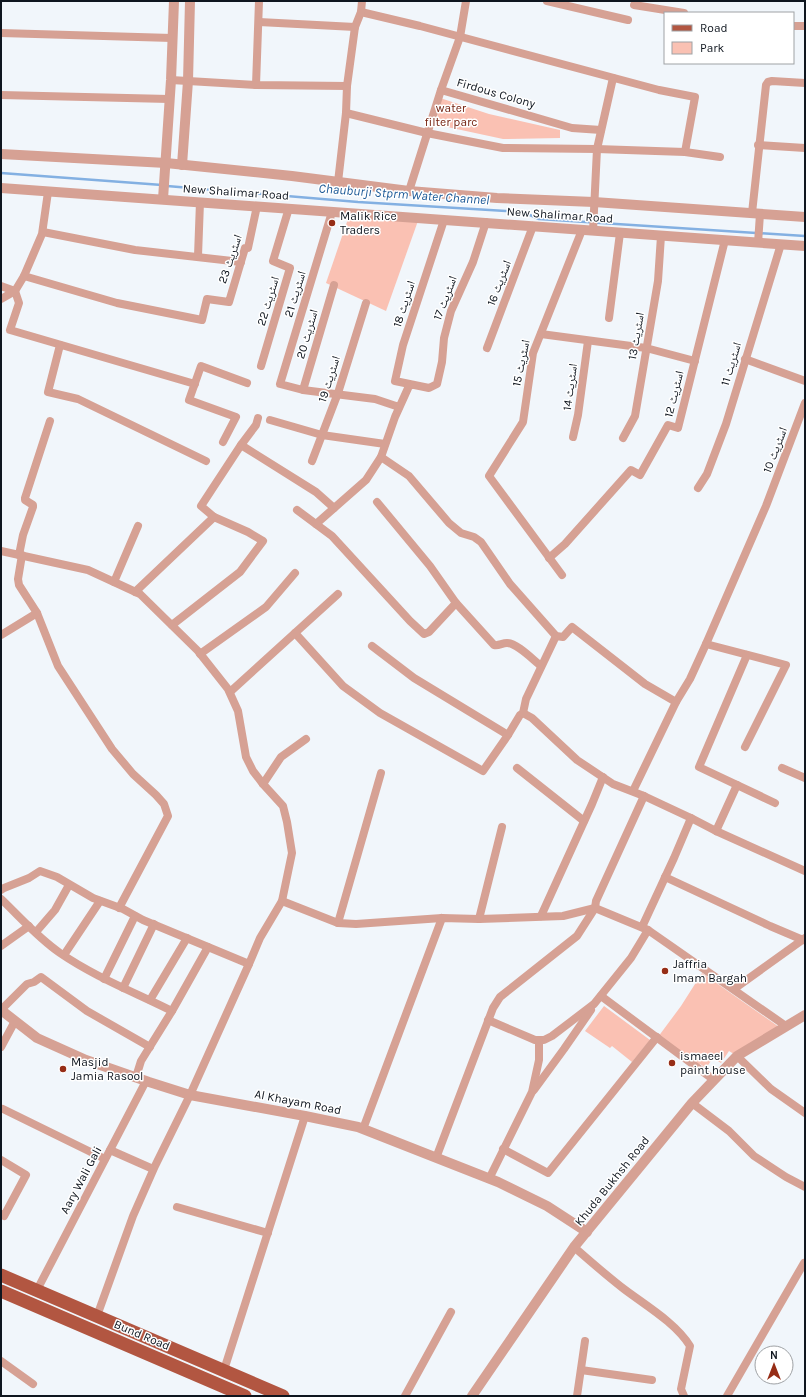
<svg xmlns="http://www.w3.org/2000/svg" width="806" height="1397" viewBox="0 0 806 1397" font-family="Karla,'Noto Naskh Arabic',sans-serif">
  <rect width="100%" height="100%" fill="#f1f6fb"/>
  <g fill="#fac1b3">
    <polygon points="437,97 489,114 560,130 560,138 503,139 438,125"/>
    <polygon points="350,213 419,218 386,311 326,283"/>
    <polygon points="702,973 782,1029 737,1056 729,1051 721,1063 713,1058 706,1068 700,1064 698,1066 658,1037 681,1006"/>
    <polygon points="604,1006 650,1040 632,1062 612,1046 610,1048 585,1031"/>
  </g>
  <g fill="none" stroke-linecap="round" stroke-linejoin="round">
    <g stroke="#83b0e2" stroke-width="2.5">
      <polyline points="1,173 162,185"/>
      <polyline points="167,186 358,202 523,212 539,219 805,236"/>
    </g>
    <g stroke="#d6a194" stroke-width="8">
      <polyline points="547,1 628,20"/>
      <polyline points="634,5 684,13"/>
      <polyline points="361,12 420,26 659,90 695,97 685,152"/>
      <polyline points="259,22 355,27"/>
      <polyline points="793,26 805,26"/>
      <polyline points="1,33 172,38"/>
      <polyline points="171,80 256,85 347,86"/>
      <polyline points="256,85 259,1"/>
      <polyline points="441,90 572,128 601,130"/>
      <polyline points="1,95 169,99"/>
      <polyline points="346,113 427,133 503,148 597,149 685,152 720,157"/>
      <polyline points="758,145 805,148"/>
      <polyline points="338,182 346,113 347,86 355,27 361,12 362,1"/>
      <polyline points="409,191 441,90 460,37 466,1"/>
      <polyline points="332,212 280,384 303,390 375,399 399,407"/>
      <polyline points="752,213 766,85 768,82 772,81 805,83"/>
      <polyline points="444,220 403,345 395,381 429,388 437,384 442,362 444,338 451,311 473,262 486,222"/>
      <polyline points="593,231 597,149 613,78"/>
      <polyline points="43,232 135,250 241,262"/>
      <polyline points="758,243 760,214"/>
      <polyline points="198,256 200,202"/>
      <polyline points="24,276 117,303 202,320 207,299 229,302 245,248 248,248 257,206"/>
      <polyline points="1,286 15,291 19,303 10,330 195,384"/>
      <polyline points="1,299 15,291 24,276 42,234 48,192"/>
      <polyline points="609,318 620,233"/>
      <polyline points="541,334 646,348 695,361"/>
      <polyline points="60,345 48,392 78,399 206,461"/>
      <polyline points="487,348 533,226"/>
      <polyline points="745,359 805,381"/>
      <polyline points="261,366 290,268 273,261 289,208"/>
      <polyline points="303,390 334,285"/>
      <polyline points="270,420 322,435 385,444"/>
      <polyline points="573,437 578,415 588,341"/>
      <polyline points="623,438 635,416 658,281 661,236"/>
      <polyline points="223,442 236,417 189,400 201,366 247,383"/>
      <polyline points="241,445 316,492 334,508"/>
      <polyline points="381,457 409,476 449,523 461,533 474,537 481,542 510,584 556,636 563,637 572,627 645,684 676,702"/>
      <polyline points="312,461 338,393 366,303"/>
      <polyline points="698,488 707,474 726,424 781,244"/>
      <path d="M377,502l53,64 26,37 38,42c5,1 8,-2 13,-2 10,0 26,17 34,23"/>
      <polyline points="297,510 332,536 410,621 424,634 429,632 456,603"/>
      <polyline points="316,524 366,480 381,457 395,417 409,386 412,385"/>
      <polyline points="1,551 88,570 140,594 198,651 228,689 238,711 246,757 253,771 263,784 283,806 287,822 292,853 282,901 260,938 249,964 190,1095 155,1166 133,1216 97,1316"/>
      <polyline points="19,555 23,535 33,507 33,505 25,500 25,498 50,421"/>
      <polyline points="22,555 18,579 19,585 37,613 58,666 112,749 133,774 156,795 164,804 168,816 119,908"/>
      <polyline points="549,558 565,544 631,470 640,475 668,425 678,428 725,240"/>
      <polyline points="562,575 489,476 523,422 533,353 582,230"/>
      <polyline points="114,582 138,526"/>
      <polyline points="135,592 214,517"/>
      <polyline points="172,625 240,572 263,541 248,532 214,517 201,506 241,445 256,425 258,418"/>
      <polyline points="295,633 343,686 380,713 483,771 508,735"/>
      <polyline points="1,635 37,613"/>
      <polyline points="706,644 786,665 745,747"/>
      <polyline points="372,646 414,678 508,735 520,715 523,713 526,699 556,636"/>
      <polyline points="200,654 266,607 295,573"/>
      <polyline points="747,655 699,767 775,803"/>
      <polyline points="230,692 338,594"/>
      <polyline points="523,713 532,718 577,760 613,784 644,796 691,818 716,831 805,871"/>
      <polyline points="517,768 584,821"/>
      <polyline points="782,768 805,778"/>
      <polyline points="263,784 281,757 306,739"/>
      <polyline points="633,791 676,702 690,679 706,644 766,506 805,403"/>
      <polyline points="716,831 737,785"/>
      <polyline points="665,877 770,926 803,940"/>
      <polyline points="1,890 4,888 29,878 40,871 57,877 93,898 123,909 143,920 249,964"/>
      <path d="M1,899c19,18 37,39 59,54 35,24 74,39 112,58"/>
      <polyline points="282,901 338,923 356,924 442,918 479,919 563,916 595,908 648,930 783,1024"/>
      <polyline points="541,916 592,804 603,777"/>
      <polyline points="479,919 502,827"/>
      <polyline points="338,923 381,773"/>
      <polyline points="642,927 674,858 691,818"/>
      <polyline points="36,932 55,910 69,885"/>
      <polyline points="1,946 29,926"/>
      <polyline points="64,955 100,901"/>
      <polyline points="104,979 135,916"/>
      <polyline points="123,988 154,924"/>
      <polyline points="734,989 805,938"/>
      <polyline points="601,996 714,1080"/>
      <polyline points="150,1000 187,938"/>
      <polyline points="1,1010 27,984 34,982 41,977 87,1011 150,1047"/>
      <polyline points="488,1020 535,1040 544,1040 552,1036 594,1004 631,958 648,930"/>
      <polyline points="1,1047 15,1021"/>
      <polyline points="737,1056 771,1089 805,1113"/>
      <polyline points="136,1077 141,1061 172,1011 208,947"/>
      <polyline points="534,1090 564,1049 591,1010"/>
      <polyline points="692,1103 729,1131 754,1156 786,1177 805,1187"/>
      <polyline points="3,1109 105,1159"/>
      <polyline points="363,1129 442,918"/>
      <polyline points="503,1149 548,1173 657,1037"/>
      <polyline points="110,1150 153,1169"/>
      <polyline points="436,1158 493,1008 500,997 577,936 595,908 596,901 644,796"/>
      <polyline points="1,1160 26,1175 4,1216 1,1214"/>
      <polyline points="489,1179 532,1092 539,1060 539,1041"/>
      <polyline points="177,1207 268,1233"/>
      <path d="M574,1247c16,14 33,29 50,42 21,16 52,34 66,57l-9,43 3,7"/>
      <polyline points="37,1290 146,1081"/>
      <polyline points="1,1361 33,1384"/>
      <polyline points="224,1370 305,1116"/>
      <polyline points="581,1370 652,1380"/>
      <polyline points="405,1396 451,1312"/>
      <polyline points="577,1396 585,1341"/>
      <polyline points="727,1396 804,1263"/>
    </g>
    <g stroke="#d6a194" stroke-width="10">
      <polyline points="1,154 166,163 292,176 409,191 497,198 594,202 805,217"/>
      <polyline points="182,165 188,81 190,1"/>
      <polyline points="1,188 805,246"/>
      <polyline points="163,199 171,80 174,1"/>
      <polyline points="1,1010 37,1038 86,1060 149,1082 190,1095 305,1116 358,1127 498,1182 547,1206 587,1232"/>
      <polyline points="472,1396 574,1247 692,1103 737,1056 805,1015"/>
    </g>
    <g stroke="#b25641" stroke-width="13">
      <polyline points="1,1275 283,1396"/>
      <polyline points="1,1291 245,1396"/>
    </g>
  </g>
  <g fill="#962d16" stroke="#fff" stroke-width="1.5">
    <circle cx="332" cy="223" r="4"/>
    <circle cx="665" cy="971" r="4"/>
    <circle cx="672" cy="1063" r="4"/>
    <circle cx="63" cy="1069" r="4"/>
  </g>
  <g text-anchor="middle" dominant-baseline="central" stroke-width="3" stroke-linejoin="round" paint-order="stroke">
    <g font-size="12" fill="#0f161f" stroke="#fff">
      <text transform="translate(496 93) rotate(16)">Firdous Colony</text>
      <text transform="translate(236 192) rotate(4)">New Shalimar Road</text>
      <text transform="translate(560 215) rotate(4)">New Shalimar Road</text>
      <text transform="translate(230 259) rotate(-71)">اسٹریٹ 23</text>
      <text transform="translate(499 283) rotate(-69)">اسٹریٹ 16</text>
      <text transform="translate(295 294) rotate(-73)">اسٹریٹ 21</text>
      <text transform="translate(445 298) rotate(-69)">اسٹریٹ 17</text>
      <text transform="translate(268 301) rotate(-73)">اسٹریٹ 22</text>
      <text transform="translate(404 304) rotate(-72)">اسٹریٹ 18</text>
      <text transform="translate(307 334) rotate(-74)">اسٹریٹ 20</text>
      <text transform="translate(636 336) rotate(-80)">اسٹریٹ 13</text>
      <text transform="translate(521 363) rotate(-78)">اسٹریٹ 15</text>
      <text transform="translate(731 364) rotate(-73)">اسٹریٹ 11</text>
      <text transform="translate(329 379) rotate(-72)">اسٹریٹ 19</text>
      <text transform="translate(570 387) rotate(-82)">اسٹریٹ 14</text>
      <text transform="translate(674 394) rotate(-76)">اسٹریٹ 12</text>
      <text transform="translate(775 450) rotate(-69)">اسٹریٹ 10</text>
      <text transform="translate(298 1102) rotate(11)">Al Khayam Road</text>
      <text transform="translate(81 1180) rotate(-62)">Aary Wali Gali</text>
      <text transform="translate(612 1181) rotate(-51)">Khuda Bukhsh Road</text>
      <text transform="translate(142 1335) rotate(23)">Bund Road</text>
    </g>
    <g font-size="12" fill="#752311" stroke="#fff">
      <text x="451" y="108">water<tspan x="451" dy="14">filter parc</tspan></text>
    </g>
    <g font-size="12" fill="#0f161f" stroke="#fff" text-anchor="start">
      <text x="340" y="216">Malik Rice<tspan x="340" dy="14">Traders</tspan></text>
      <text x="673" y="964">Jaffria<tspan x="673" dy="14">Imam Bargah</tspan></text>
      <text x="680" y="1056">ismaeel<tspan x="680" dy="14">paint house</tspan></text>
      <text x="71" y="1062">Masjid<tspan x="71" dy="14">Jamia Rasool</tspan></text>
    </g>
    <g font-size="13" font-style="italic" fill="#1a5896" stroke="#fff">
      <text transform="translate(404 194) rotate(4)">Chauburji Stprm Water Channel</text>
    </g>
  </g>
  <rect width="806" height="1397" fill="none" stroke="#0f161f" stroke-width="4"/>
  <rect x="664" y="12" width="130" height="52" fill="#ffffff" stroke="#9fa2a5"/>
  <rect x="672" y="25" width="20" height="6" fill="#b25641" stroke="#9fa2a5"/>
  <text x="700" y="32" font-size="12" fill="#0f161f">Road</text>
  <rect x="672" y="42" width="20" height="12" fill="#fac1b3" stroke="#9fa2a5"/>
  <text x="700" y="52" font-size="12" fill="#0f161f">Park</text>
  <g transform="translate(774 1365)"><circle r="19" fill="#ffffff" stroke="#9fa2a5"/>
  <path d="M0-3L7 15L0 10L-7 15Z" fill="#962d16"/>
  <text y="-6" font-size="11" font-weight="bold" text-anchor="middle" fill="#0f161f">N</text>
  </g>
</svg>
